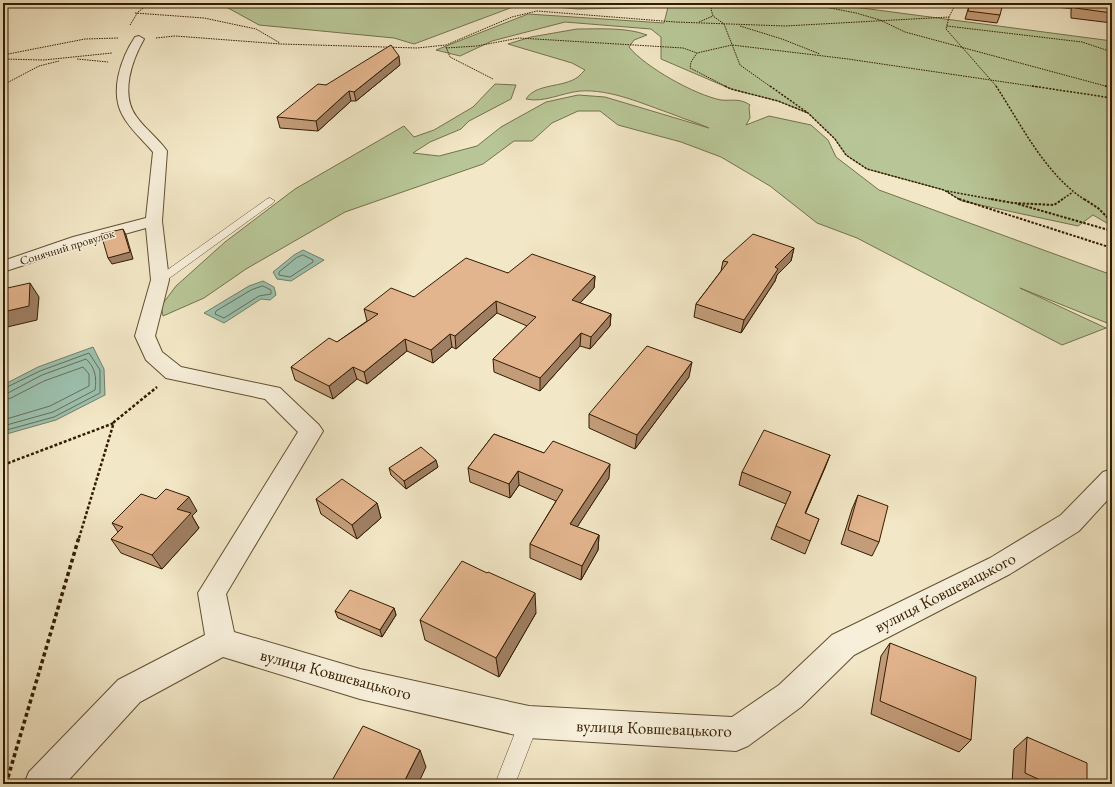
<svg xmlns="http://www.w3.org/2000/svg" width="1115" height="787" viewBox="0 0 1115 787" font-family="'EB Garamond',serif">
  <rect width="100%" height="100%" fill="#f2e7c6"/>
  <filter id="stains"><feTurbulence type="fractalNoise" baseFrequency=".005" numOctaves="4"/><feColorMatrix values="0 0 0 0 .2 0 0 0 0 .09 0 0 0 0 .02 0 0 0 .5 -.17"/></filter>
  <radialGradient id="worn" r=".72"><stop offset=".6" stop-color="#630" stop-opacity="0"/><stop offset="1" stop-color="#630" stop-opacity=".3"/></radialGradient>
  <g fill="#b8c697" stroke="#75714c">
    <polygon points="219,3 824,3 1112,41 1112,226 1093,215 1078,226 962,201 944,190 867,169 846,155 835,139 808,113 778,101 731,89 661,59 661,37 651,29 565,22 492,41 460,56 436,50 528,14 664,23 668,7 578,9 521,4 414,44 394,38 259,25"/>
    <path d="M577,29c22,0 49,-2 70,6l-13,5 -5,7c16,20 66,48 92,53 11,1 19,-2 29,5l-1,2 1,11 -4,7 23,-9 42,9 17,15 8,17 43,33 233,85v50l-92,-37 86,40 -44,17 -205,-107 -40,-15 -47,-37 -49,-29 -40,-15 -63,-17 -18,-14h-22l-26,12 -20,18h-18l-31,23 -138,48 -99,57 -42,29 -41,18 -2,-10 15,-20 49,-44 70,-53 109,-63 10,11 20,-7 39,-23 22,-23 21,1 -5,14 -42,22 -8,8 -31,13 -17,11 26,3 38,-10 24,-19 45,-25 32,-7 27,2 104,31c-11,-5 -25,-9 -37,-14 -29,-10 -61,-25 -92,-23 -19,2 -36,12 -54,8 10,-16 37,-11 52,-22 2,-2 5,-5 7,-7l-13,-7 -64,-19 23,-7z"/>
  </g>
  <g fill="#9cc1af" stroke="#727f69">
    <polygon points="303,250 324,260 291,281 277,279 273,272 294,255"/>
    <polygon points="263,281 274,287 276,295 270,300 261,299 224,323 204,313 249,286"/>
    <polygon points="93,347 104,369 105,395 56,420 3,435 3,385 38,367"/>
  </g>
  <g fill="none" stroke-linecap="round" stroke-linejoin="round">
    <g stroke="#676e58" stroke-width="1">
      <polygon points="303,255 313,260 313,262 290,277 279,275 279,272 296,258"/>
      <polygon points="263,286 271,290 271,294 259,296 224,318 215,314 216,311 251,290"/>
      <polyline points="3,389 40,371 89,353 100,370 100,393 54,417 3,431"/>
      <path d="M3,394l5,-1 34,-18 44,-16c9,8 11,19 9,31l-42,22 -50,14"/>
      <polyline points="3,400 11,398 44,381 83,367 89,374 89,386 50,406 3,420"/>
    </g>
    <g stroke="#624f32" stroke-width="1">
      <g id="service">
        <polygon points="270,198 275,201 273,203 164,282 156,282 155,280 156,278 267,199"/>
        <polygon points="529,712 536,715 539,722 515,784 495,784 522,715"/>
      </g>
    </g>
    <g stroke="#624f32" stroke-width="2">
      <g id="minor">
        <polygon points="1047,3 1076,3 1112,7 1112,13 1052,6"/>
        <path d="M139,36l5,3c-12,21 -24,55 -8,77 9,13 22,22 31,35l-5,70 7,59 -14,56 7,16 19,15 99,21 39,37 4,6 -97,163 8,38 126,37 169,37 203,11 47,-32 53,-50 158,-77 71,-43 42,-43 9,-3v26l-33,36 -69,43 -156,81 -53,52 -53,39 -12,5 -207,-13 -169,-39 -137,-42 -83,45 -75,82h-41l5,-12 89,-92 87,-45 -7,-42 100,-161 -33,-33 -99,-21 -20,-18 -11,-24 16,-56 -5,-52 -61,17 -82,27v-11l70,-24 73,-19 7,-66c-10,-12 -23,-23 -30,-36 -14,-24 -2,-58 12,-79z"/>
      </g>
    </g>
    <g stroke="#321c01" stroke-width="1" stroke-dasharray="1.5 1" stroke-linecap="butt">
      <polyline points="714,3 711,9 713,16 724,24 740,65 771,87"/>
      <polyline points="804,3 856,13 880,20 905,32 1109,87"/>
      <polyline points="135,13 204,18 256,29 280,43"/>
      <polyline points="949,17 946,29 997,87"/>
      <polyline points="699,22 713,16"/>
      <polyline points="130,25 138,12 150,3"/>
      <polyline points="740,26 782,39 820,54"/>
      <polyline points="947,26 1082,42 1112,52"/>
      <polyline points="156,38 175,36 281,44 417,48 446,45 512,17 537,11 675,22 785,26 949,17 956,3"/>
      <polyline points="446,47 450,57 493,79"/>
      <polyline points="446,48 477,46 519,38 683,48 697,53"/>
      <polyline points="3,55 85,39 119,38"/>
      <polyline points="3,59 44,60 112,53"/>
      <polyline points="77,59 108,62"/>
      <polyline points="3,85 39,66 59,61"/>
      <polyline points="727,87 690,68 691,62 697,53 732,45 848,59 1038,87"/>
    </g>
    <g stroke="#321c01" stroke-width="1.5" stroke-dasharray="2 1.5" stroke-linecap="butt">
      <polyline points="725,86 731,89 778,101 808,113"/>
      <polyline points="770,86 808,113 835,139 846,155 867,169 944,190 960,200"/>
      <path d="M996,86c26,40 49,88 89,114"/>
      <polyline points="1032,86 1112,98"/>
      <polyline points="1105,86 1112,88"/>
      <polyline points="947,191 996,200"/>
      <polyline points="1061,200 1073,192"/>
    </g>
    <g stroke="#321c01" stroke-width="2" stroke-dasharray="2.5 1.5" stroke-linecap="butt">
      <polyline points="959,199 1112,248"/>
      <polyline points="991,199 1013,203 1054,205 1063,199"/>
      <polyline points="1084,199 1098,208 1112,222"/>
      <polyline points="1018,204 1112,231"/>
    </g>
    <g stroke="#321c01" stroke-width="2.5" stroke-dasharray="3 2" stroke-linecap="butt">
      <polyline points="3,465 114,423"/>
      <polyline points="79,538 114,422 157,387"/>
    </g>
    <polyline stroke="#321c01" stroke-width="3.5" stroke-dasharray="4 3" stroke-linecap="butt" points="6,784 79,537"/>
    <use href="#service" fill="#f7efda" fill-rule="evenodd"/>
    <use href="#minor" fill="#f7efda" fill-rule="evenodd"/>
  </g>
  <g fill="#c39c7a" stroke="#321c01">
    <polygon points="970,3 1000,15 997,23 965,19"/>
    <polygon points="1074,3 1112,3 1112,23 1071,18 1071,10"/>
    <polygon points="400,65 356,101 351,101 318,131 280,128 277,117 326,85"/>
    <polygon points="794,248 791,261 777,275 775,281 741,333 694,317 696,304 721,271 723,261"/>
    <polygon points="508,273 595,276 594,288 580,303 611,314 610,326 590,349 580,346 540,391 494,372 493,359 527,326 497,313 456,349 452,347 433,363 407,351 367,384 357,379 333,399 295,380 291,367 337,342 367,321 364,309 414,297"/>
    <polygon points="689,377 635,449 589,428 589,414"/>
    <polygon points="494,434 609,478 577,527 599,535 598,550 581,580 530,558 530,544 556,501 519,485 510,498 470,482 468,468"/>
    <polygon points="830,455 805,514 819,519 805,554 771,539 776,526 786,504 739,485 742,472"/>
    <polygon points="438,467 406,489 391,475 389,468"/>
    <polygon points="858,495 879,542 872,556 841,544 852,509"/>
    <polygon points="156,499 197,511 192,516 199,528 162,569 121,553 111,539 118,532 112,523"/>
    <polygon points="316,499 377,503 381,518 357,539 321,514"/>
    <polygon points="394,608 396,615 382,637 338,618 335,611"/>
    <polygon points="536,613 499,677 425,640 420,620"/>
    <polygon points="890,643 971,740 959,752 871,714 881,656"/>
    <polygon points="1027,737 1087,784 1012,784 1014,749"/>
  </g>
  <g fill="#9f7f63" stroke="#321c01">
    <polygon points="399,56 400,65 356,101 354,92"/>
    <polygon points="349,91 351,101 318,131 316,121"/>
    <polygon points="123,229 126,235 133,259 112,264 108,258"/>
    <polygon points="794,248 791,261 777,275 775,281 741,333 744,320 775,267"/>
    <polygon points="595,276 594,288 571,313 572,300"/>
    <polygon points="30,283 39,297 37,320 3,328 3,312"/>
    <polygon points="496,301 497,313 456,349 455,336"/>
    <polygon points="611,314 610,326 590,349 591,337"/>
    <polygon points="581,333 580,346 540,391 540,378"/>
    <polygon points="450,334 452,347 433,363 431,350"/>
    <polygon points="405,339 407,351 367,384 364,372"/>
    <polygon points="692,362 689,377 635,449 637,435"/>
    <polygon points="353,367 357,379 333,399 329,386"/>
    <polygon points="830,455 825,468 800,526 805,513"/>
    <polygon points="436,460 438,467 406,489 404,481"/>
    <polygon points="610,464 609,478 570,538 570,524"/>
    <polygon points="518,471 519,485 510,498 509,484"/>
    <polygon points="189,497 197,511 192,516 199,528 162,569 152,555 177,509"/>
    <polygon points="377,503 381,518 357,539 352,525"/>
    <polygon points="599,535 598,550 581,580 582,566"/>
    <polygon points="535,593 536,613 499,677 496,658"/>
    <polygon points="394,608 396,615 382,637 380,630"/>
    <polygon points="420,750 426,767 418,784 403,784"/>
  </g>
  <g fill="#e3b58e" stroke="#321c01">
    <polygon points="970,3 1003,3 1000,15 968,11"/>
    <polygon points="1075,3 1097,3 1112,5 1112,13 1075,8"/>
    <polygon points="391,45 399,56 354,92 349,91 316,121 277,117 318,84 326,85"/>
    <polygon points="123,229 130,252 108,258 101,234"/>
    <polygon points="753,234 794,248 775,267 778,269 744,320 696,304 728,262 723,261"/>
    <polygon points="532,254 595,276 572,300 611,314 591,337 581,333 540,378 493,359 536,317 496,301 455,336 450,334 431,350 405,339 364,372 353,367 329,386 291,367 329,338 337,342 378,314 364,309 391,288 414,297 466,258 508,273"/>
    <polygon points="30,283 29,306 3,312 3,289"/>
    <polygon points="647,346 692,362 637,435 589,414"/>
    <polygon points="764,430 830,455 805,513 819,519 810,541 776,526 791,492 742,472"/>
    <polygon points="494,434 544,453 553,441 610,464 570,524 599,535 582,566 530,544 563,490 518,471 509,484 468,468"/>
    <polygon points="421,447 436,460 404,481 389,468"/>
    <polygon points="342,479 377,503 352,525 316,499"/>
    <polygon points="166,489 189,497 177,509 191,513 152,555 111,539 123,527 112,523 141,494 156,499"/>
    <polygon points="858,495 888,506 879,542 848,530"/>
    <polygon points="462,561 487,573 488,572 535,593 496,658 420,620"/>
    <polygon points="350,590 394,608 380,630 335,611"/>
    <polygon points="890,643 976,677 971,740 880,701"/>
    <polygon points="363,726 420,750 403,784 330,784"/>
    <polygon points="1027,737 1087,763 1087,784 1049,784 1025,773"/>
  </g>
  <g text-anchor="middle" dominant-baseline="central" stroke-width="3" stroke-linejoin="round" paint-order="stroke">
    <g font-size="12" fill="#321c01" stroke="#f7efda">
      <text transform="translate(67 247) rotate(-17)">Сонячний провулок</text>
    </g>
    <g font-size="17" fill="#321c01" stroke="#f7efda">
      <text transform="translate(945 592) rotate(-27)">вулиця Ковшевацького</text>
      <text transform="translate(336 674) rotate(15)">вулиця Ковшевацького</text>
      <text transform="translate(654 728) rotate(2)">вулиця Ковшевацького</text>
    </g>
  </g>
  <rect width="1115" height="787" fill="none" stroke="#f2e7c6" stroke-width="16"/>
  <rect x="4" y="4" width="1107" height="779" fill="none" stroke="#321c01" stroke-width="2"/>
  <rect x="8" y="8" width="1099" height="771" fill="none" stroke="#321c01"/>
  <rect width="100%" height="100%" filter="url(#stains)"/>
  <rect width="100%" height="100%" fill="url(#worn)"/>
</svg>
